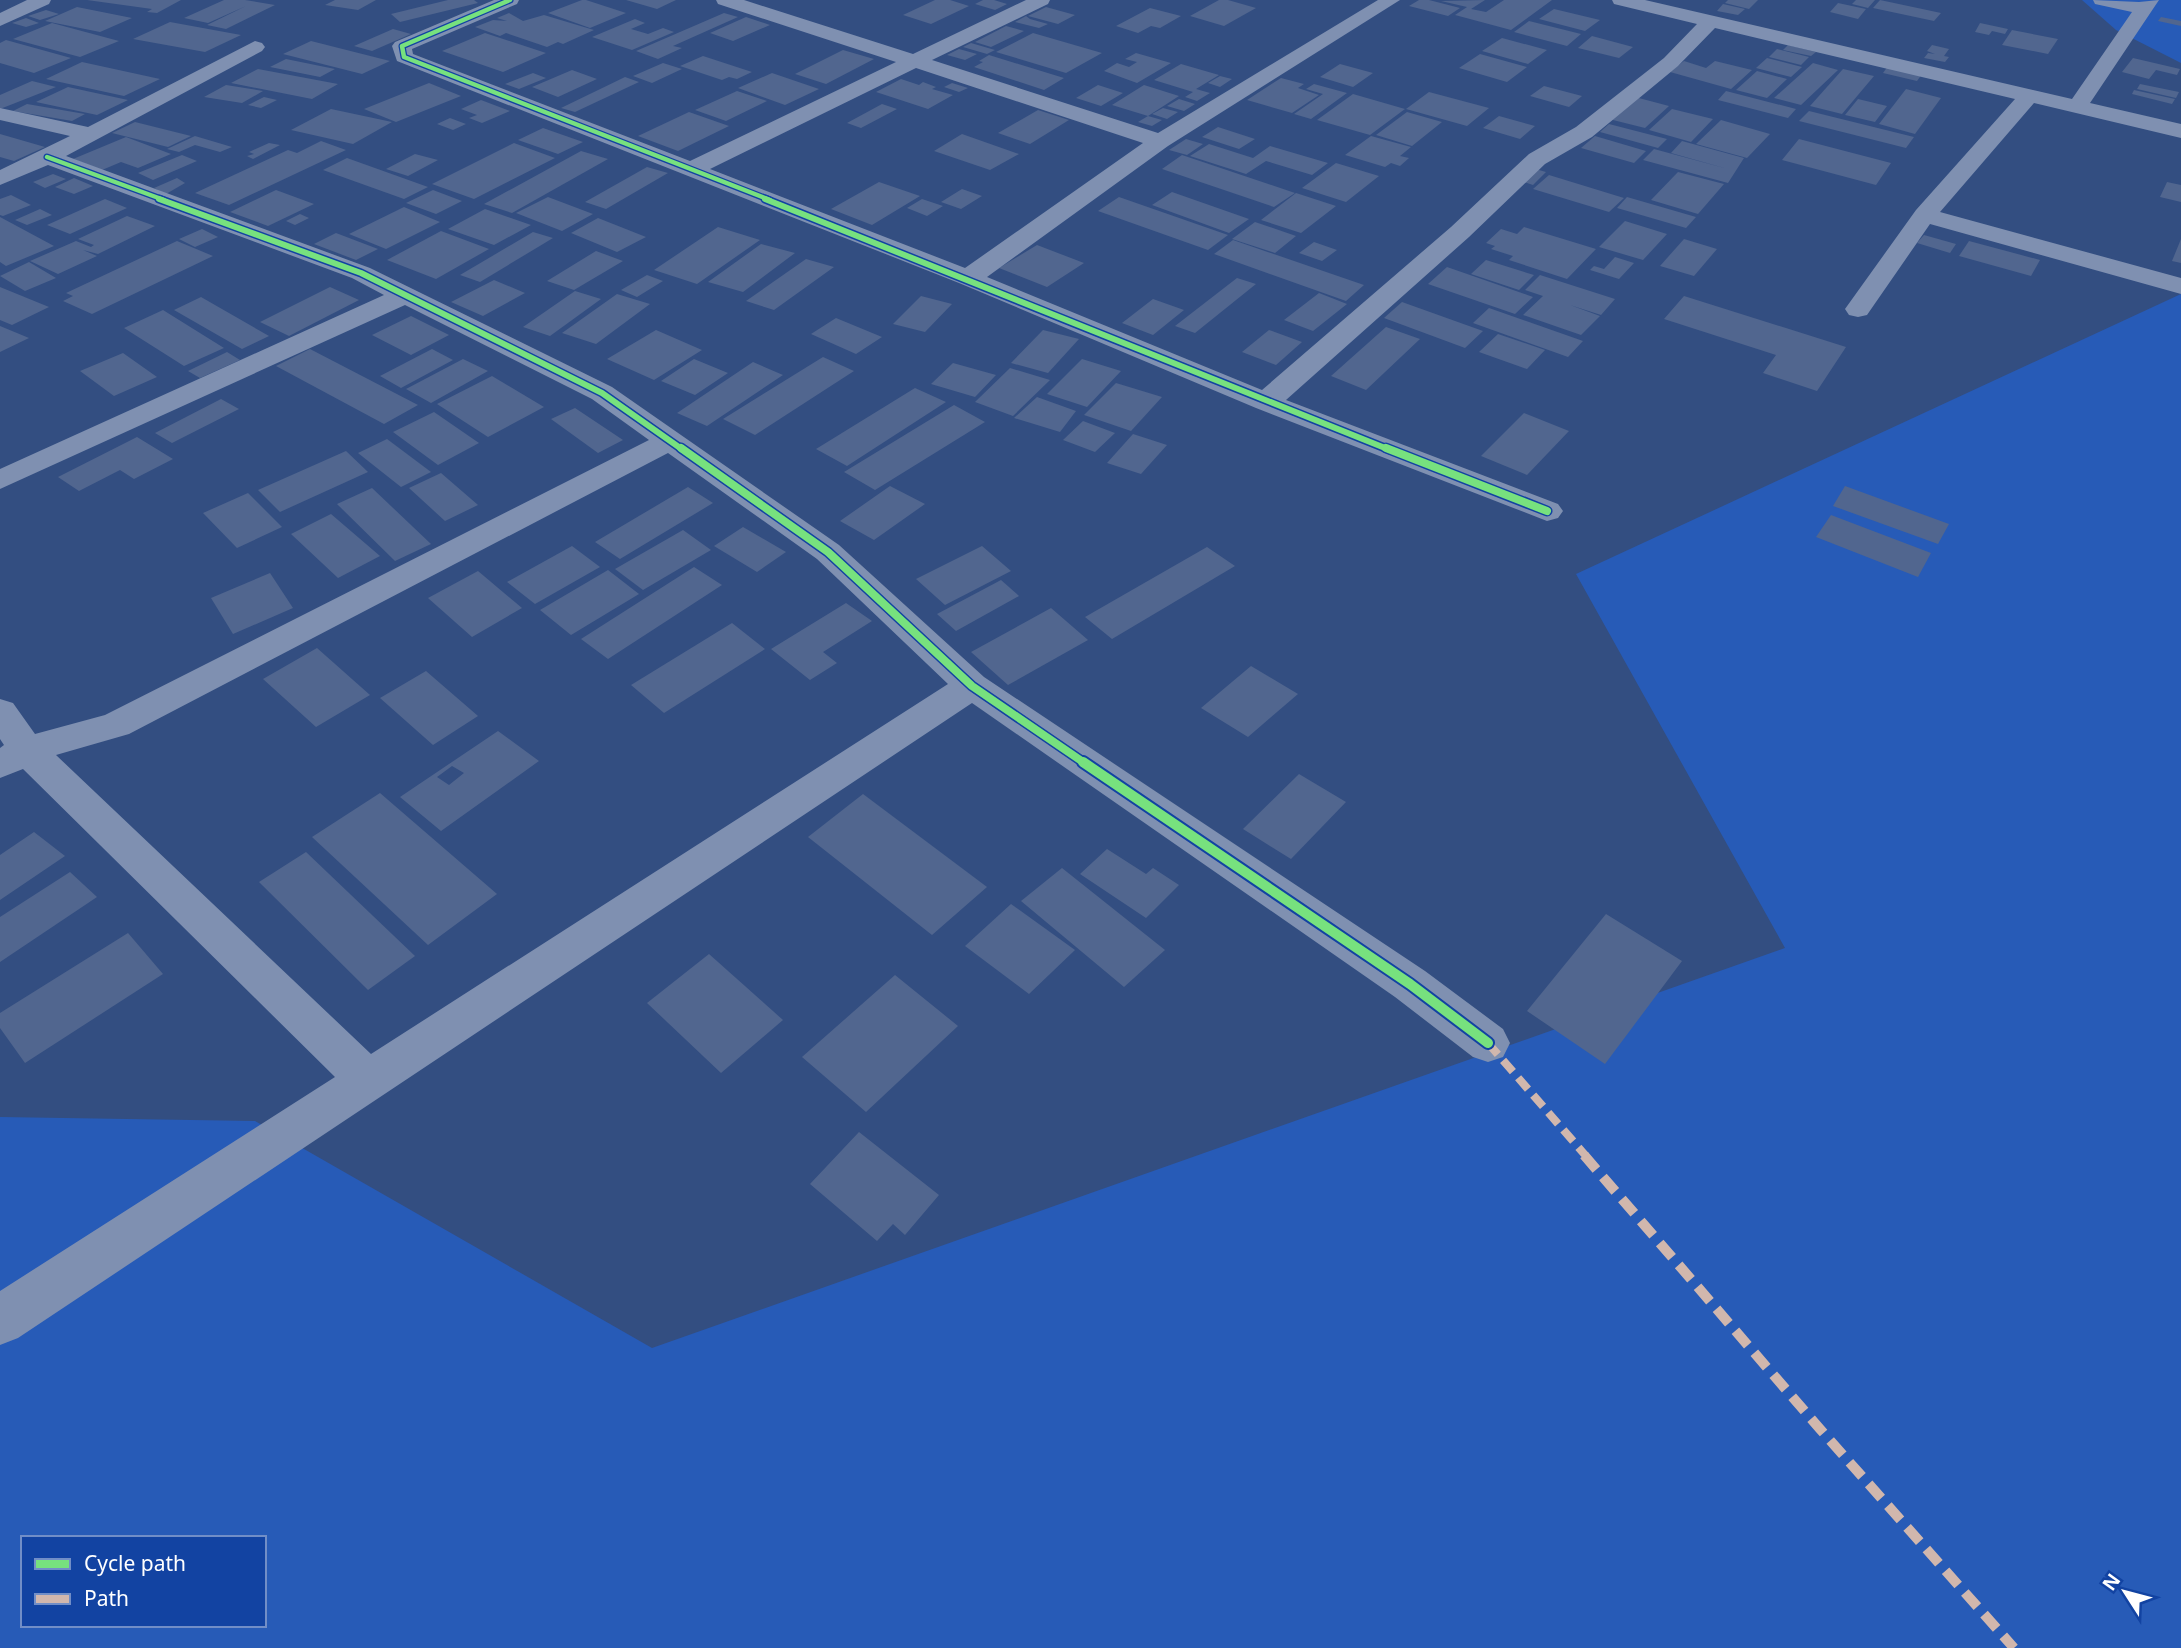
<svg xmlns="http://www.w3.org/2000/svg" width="2181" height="1648" viewBox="0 0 2181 1648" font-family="'Noto Sans',sans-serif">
  <rect width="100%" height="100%" fill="#334e81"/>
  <g fill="#275bb7" fill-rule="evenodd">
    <polygon points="2082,0 2181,0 2181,63 2116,30"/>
    <path d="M2181,294v1354h-2181v-531l255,4 397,227 1133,-400 -209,-374zM23,1538h241v87h-241z"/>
  </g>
  <g fill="#51668f" fill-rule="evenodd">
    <polygon points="87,0 181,0 157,13 147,12 152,9"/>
    <polygon points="224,0 245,0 275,5 226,29 207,25 246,6 208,23 184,18"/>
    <polygon points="335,0 376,0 358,10 325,5"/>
    <polygon points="448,0 474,0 478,3 400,22 391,14"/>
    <polygon points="582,0 586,0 626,13 590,28 548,13"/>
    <polygon points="626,0 676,0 657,9"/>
    <polygon points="935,0 950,0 969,6 931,24 903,15"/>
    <polygon points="983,0 994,0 1007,4 995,10 975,4"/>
    <polygon points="1219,0 1228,0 1256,8 1224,26 1190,16"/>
    <polygon points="1419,0 1429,0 1460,8 1448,16 1409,6"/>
    <polygon points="1485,0 1471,9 1486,12 1504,0 1552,0 1511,30 1455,15 1467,7 1441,1"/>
    <polygon points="1728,0 1758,0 1749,9 1725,3"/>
    <polygon points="1856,0 1875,0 1868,8 1852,4"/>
    <polygon points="1880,0 1941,13 1934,21 1873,8"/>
    <polygon points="1838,3 1866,9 1858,19 1830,12"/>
    <polygon points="1723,4 1745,9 1738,15 1717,11"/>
    <polygon points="77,7 132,18 100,32 45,21"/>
    <polygon points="1046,7 1075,15 1058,24 1028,16"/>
    <polygon points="1150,8 1181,16 1160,28 1151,26 1138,33 1116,26"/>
    <polygon points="1554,9 1600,20 1585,31 1539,19"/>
    <polygon points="46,10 59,14 40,20 28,16"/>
    <polygon points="509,13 523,21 544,15 594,30 563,44 558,42 547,47 506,33 500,36 475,27 493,20 507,21 497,18"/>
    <polygon points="724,13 738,17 673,46 682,48 658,59 636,51"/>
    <polygon points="1026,16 1030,19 1048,24 1039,28 1015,22"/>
    <polygon points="746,17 770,25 733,41 710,33"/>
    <polygon points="2161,17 2181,21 2181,26 2158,21"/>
    <polygon points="26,18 39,23 26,27 12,23"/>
    <polygon points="635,19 645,23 631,29 648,34 663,28 674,32 632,50 592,37"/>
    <polygon points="1529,21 1581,34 1567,46 1514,32"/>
    <polygon points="170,22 241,35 205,52 133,39"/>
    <polygon points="52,23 119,41 80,57 13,39"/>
    <polygon points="1980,23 2008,29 2005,34 1992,31 1989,35 1975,32"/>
    <polygon points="1006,26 1024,31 991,47 975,42"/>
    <polygon points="393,29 411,34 372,51 354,46"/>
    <polygon points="2012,30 2058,39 2048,54 2002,45"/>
    <polygon points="485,33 546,53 503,72 442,51"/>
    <polygon points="1033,33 1102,53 1066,73 996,52"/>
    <polygon points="1592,36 1633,47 1619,58 1578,48"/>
    <polygon points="1502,38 1547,50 1528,64 1482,51"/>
    <polygon points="6,40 71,58 34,73 0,63 0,43"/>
    <polygon points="311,41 390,61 362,74 283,54"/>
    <polygon points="971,43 995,50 987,54 963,47"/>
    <polygon points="1788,45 1816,52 1811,56 1783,50"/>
    <polygon points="1932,45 1949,49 1944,56 1949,57 1945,62 1924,58 1928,53 1935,54 1927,51"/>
    <polygon points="959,49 977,54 965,60 947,55"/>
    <polygon points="1777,49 1809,57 1801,65 1769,57"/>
    <polygon points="843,50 874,59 826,84 795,74"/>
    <polygon points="1136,53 1171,63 1137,83 1104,71 1117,63 1129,67 1137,62 1125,59"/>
    <polygon points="1480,54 1527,67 1507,82 1459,68"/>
    <polygon points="989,55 1064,78 1044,90 974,67 983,62 979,61"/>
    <polygon points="703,56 752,72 737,79 729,77 722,80 680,66"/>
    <polygon points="1767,58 1802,67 1791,77 1756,68"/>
    <polygon points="2133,58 2180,69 2177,75 2156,70 2149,79 2122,72"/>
    <polygon points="286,59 335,69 320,77 270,67"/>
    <polygon points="1684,61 1706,68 1715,61 1752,70 1731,89 1670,72"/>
    <polygon points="82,62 160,79 124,96 46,79"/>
    <polygon points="663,63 682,69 652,83 633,76"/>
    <polygon points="1813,63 1838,70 1801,105 1774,98"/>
    <polygon points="1181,64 1219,75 1196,89 1210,93 1197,101 1185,97 1193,92 1154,80"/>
    <polygon points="1340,64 1373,73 1353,87 1320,77"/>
    <polygon points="1888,66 1922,74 1917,81 1883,73"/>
    <polygon points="258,69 338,84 312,99 231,83"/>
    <polygon points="1843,69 1874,76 1842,114 1810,106"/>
    <polygon points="572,70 597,79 558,97 532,87"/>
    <polygon points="1757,71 1787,79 1767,98 1736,90"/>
    <polygon points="533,73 546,78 519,89 505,84"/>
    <polygon points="772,73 819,89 785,105 738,88"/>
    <polygon points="1220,76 1232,79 1220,87 1208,83"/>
    <polygon points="625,77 639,82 575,112 561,108"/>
    <polygon points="1281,78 1304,84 1298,88 1319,95 1292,113 1247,100"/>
    <polygon points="901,79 919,85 923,82 936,87 932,89 953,95 928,109 876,92"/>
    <polygon points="32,81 56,87 0,109 0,95"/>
    <polygon points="429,83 461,96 396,122 364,109"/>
    <polygon points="952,83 968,88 959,92 944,87"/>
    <polygon points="1314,84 1347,93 1311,119 1294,114 1323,94 1306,89"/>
    <polygon points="2140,84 2179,92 2176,98 2137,89"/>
    <polygon points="226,85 263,91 242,103 204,97"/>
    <polygon points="1098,85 1123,93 1101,106 1076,98"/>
    <polygon points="1144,85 1179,96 1148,116 1112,105"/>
    <polygon points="1544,86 1582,96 1569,107 1530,96"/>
    <polygon points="68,87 128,100 97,115 36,102"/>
    <polygon points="1906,89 1941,98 1915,134 1879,124"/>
    <polygon points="2134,90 2175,99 2172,104 2132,94"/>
    <polygon points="737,91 767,101 726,121 695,110"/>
    <polygon points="1726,91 1796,109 1788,118 1718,100"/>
    <polygon points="1429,92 1489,108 1467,126 1406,109"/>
    <polygon points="1353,94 1405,109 1370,135 1317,120"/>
    <polygon points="264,97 277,100 261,108 248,105"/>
    <polygon points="1635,97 1669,106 1645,128 1609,119"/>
    <polygon points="1179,99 1195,104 1184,111 1167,106"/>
    <polygon points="1858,99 1887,106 1875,122 1845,115"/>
    <polygon points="481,100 510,111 482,123 469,118 477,115 461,109"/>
    <polygon points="27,104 85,114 72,121 13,111"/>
    <polygon points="882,104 897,109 861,128 847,123"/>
    <polygon points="1163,108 1178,112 1167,119 1152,114"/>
    <polygon points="331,109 392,122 353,144 291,130"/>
    <polygon points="1672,109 1713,119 1691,142 1649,130"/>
    <polygon points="1038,110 1069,120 1030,144 998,133"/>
    <polygon points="1809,111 1914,137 1906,148 1799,121"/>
    <polygon points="689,112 729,126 678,151 638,136"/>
    <polygon points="1407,112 1442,122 1412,146 1376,135"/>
    <polygon points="1148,116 1162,120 1152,126 1138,122"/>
    <polygon points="1499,116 1535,126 1520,139 1483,128"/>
    <polygon points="450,118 466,124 453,130 437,124"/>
    <polygon points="1721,120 1770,134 1747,158 1696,144"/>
    <polygon points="135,122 191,136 168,147 112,133"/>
    <polygon points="1609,124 1667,139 1658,148 1600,132"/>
    <polygon points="1218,127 1255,139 1239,149 1202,137"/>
    <polygon points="543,128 583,142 558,154 518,140"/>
    <polygon points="0,134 45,147 14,161 0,157"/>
    <polygon points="962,134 1019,154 990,170 934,151"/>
    <polygon points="195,136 232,147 220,152 195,145 179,152 167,149"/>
    <polygon points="1371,136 1411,147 1400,156 1409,158 1400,166 1391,163 1385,167 1345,155"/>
    <polygon points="1595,136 1646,151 1634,163 1581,148"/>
    <polygon points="126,137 171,154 138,168 121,162 102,170 73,159"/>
    <polygon points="1186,139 1203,144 1187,155 1169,150"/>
    <polygon points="1799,139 1891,163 1876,185 1782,160"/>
    <polygon points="321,141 346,150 229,205 195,193 288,150 297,153"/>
    <polygon points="1682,141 1744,158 1728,183 1643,160 1654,149 1728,169 1671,153"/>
    <polygon points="269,143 280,145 253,159 247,156 254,154 249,152"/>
    <polygon points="514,143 555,158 474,199 432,184"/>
    <polygon points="1209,144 1253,158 1270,146 1328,163 1312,175 1266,161 1246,174 1190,156"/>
    <polygon points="581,151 608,159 512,213 484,204"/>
    <polygon points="415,154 438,160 408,176 386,169"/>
    <polygon points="182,155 197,161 153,180 138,173"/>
    <polygon points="1182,155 1295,193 1274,207 1162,169"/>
    <polygon points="347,158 428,187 404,199 323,170"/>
    <polygon points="1336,163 1379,176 1346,202 1302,188"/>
    <polygon points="647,167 668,173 606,209 585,202"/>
    <polygon points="1532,168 1546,172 1533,185 1518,180"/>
    <polygon points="1678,172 1724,184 1698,214 1651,200"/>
    <polygon points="53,174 66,179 45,188 33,182"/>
    <polygon points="1549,175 1624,198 1609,212 1533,189"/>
    <polygon points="74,178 93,186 74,194 55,187"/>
    <polygon points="177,178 185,183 166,194 154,188"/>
    <polygon points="879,182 920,196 872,225 831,209"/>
    <polygon points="2167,182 2181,185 2181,202 2160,197"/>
    <polygon points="962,189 982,196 961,209 941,202"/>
    <polygon points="276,190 314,204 268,226 230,212"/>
    <polygon points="433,190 462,201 436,214 406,203"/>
    <polygon points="1172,192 1249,219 1229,233 1152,205"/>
    <polygon points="1296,193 1336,206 1301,233 1261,220"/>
    <polygon points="11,195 31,205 3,216 0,215 0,199"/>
    <polygon points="548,197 593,214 562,231 516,213"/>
    <polygon points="1119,197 1228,235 1208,250 1098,211"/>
    <polygon points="1627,197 1696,217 1686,228 1617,208"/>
    <polygon points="105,199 127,208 70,234 47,225"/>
    <polygon points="922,199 943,206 927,216 907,208"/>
    <polygon points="404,207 440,222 386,249 349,234"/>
    <polygon points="40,209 52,215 27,225 15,220"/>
    <polygon points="485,209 531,225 494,245 448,229"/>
    <polygon points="300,214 309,218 295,225 286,221"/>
    <polygon points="127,216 155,226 98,254 83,250 97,256 58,274 30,261 76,241 91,247 94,245 78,239"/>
    <polygon points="0,217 54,246 6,266 0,262"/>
    <polygon points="598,218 646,237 617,252 571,233"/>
    <polygon points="1625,221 1667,234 1643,260 1599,247"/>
    <polygon points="1255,222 1296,236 1275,253 1232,239"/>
    <polygon points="718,227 760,240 697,284 654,270"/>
    <polygon points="1524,227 1596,249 1567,279 1509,260 1513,256 1491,249 1495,246 1486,243 1501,229 1517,234"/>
    <polygon points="202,229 218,237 195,247 179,239"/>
    <polygon points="441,231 489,249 436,279 387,260"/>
    <polygon points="533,232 553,238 480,282 460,275"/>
    <polygon points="336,233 378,249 356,260 314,244"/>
    <polygon points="1924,235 1956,244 1950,253 1917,243"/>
    <polygon points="1684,239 1717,249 1694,276 1660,266"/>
    <polygon points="2181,239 2181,263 2172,261"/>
    <polygon points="1233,240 1364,285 1346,301 1214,254"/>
    <polygon points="177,241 213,256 92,314 63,301 73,296 66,293"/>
    <polygon points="1969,241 2040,260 2031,276 1959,256"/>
    <polygon points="1314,242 1337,250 1322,261 1299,253"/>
    <polygon points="761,244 795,253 743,292 708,282"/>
    <polygon points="1037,245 1084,263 1047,287 999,268"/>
    <polygon points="596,251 623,261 574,290 547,281"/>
    <polygon points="1615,257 1634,263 1619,279 1590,270 1594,266 1604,269"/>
    <polygon points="806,259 834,267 774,310 746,301"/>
    <polygon points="1486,260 1534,275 1519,290 1471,274"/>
    <polygon points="29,262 56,278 25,291 0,276"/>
    <polygon points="1447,267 1533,297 1515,314 1428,284"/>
    <polygon points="647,275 663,281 637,297 621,290"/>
    <polygon points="1540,275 1615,299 1601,315 1570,305 1600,316 1581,335 1523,315 1543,296 1525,290"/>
    <polygon points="1237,278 1256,284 1195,333 1175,326"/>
    <polygon points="494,280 525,293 483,316 451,302"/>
    <polygon points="0,287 49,307 12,325 0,320"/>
    <polygon points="330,287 359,300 289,336 260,322"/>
    <polygon points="575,291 601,299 550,336 523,327"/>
    <polygon points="1319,293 1347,304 1313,331 1284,320"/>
    <polygon points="617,294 650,304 596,344 562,333"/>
    <polygon points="921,296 952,304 925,332 893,324"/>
    <polygon points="1684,296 1846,347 1817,391 1763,373 1776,355 1664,319"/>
    <polygon points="201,297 269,336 242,349 174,310"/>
    <polygon points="1153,299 1184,310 1153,335 1122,323"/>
    <polygon points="1402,302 1483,331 1465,348 1384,318"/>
    <polygon points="1489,308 1583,341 1568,357 1473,323"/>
    <polygon points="163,310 224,348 184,366 124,328"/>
    <polygon points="411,316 449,335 411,355 372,335"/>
    <polygon points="836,318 882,337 856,354 811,334"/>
    <polygon points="0,326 29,338 0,352"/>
    <polygon points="1386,327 1420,339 1366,390 1331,376"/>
    <polygon points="656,330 702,350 654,380 607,359"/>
    <polygon points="1043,330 1079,339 1048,373 1011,363"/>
    <polygon points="1269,330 1302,342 1276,365 1242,352"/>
    <polygon points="1498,334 1545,350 1527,369 1479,352"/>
    <polygon points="310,349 418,405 384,424 276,366"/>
    <polygon points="432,349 453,360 401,388 380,376"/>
    <polygon points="227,352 240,360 200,378 188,371"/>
    <polygon points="123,353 157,377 114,396 80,371"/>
    <polygon points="823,357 854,371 755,435 723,419"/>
    <polygon points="463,359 488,371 431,403 406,389"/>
    <polygon points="694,359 728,373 695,395 661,381"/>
    <polygon points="1082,359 1121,371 1087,407 1047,394"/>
    <polygon points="753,362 783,375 707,426 677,413"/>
    <polygon points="953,363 996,375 975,397 931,384"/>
    <polygon points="1010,368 1050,380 1013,416 975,402"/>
    <polygon points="492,376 544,407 488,437 437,404"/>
    <polygon points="1116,383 1162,397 1131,431 1084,415"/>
    <polygon points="915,388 946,402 847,466 816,449"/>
    <polygon points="1037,397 1076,411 1060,432 1014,418"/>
    <polygon points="221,399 239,409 172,443 155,433"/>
    <polygon points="954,405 985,422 875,490 844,472"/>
    <polygon points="575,408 623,440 598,453 551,419"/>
    <polygon points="434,412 479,443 438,465 393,432"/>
    <polygon points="1524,413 1569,431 1527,475 1481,456"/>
    <polygon points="1083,421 1115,433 1095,452 1063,440"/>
    <polygon points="1133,434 1167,445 1141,474 1107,463"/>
    <polygon points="137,437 173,459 134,479 120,470 79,491 58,477"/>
    <polygon points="387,439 431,472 401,487 358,453"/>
    <polygon points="346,451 368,472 280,512 258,490"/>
    <polygon points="441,473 478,505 445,521 409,488"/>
    <polygon points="890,486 925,504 874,540 840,521"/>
    <polygon points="1845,486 1949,524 1938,544 1833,506"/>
    <polygon points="688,487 713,503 620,559 595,542"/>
    <polygon points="372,488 431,544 395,561 337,504"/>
    <polygon points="248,493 282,527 237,548 203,513"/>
    <polygon points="331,514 380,556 338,578 291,534"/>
    <polygon points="1831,515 1931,553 1918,577 1816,537"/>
    <polygon points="743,527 786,552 757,572 714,546"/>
    <polygon points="683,530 711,550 643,590 615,569"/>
    <polygon points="572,546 600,567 535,604 507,582"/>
    <polygon points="982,546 1011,571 945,605 916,579"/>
    <polygon points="1207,547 1235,566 1112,639 1085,617"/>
    <polygon points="694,567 722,585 608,659 581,639"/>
    <polygon points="608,570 639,594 571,635 540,610"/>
    <polygon points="478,571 522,608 472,637 428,598"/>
    <polygon points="270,573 293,608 233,634 211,598"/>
    <polygon points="1001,580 1019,596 956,631 937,614"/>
    <polygon points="846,603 872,621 823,652 837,663 810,680 771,649"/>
    <polygon points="1051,608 1088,640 1008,685 971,652"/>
    <polygon points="732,623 765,649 664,713 631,685"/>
    <polygon points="317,648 370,695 316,727 263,679"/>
    <polygon points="1251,666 1298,694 1248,737 1201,708"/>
    <polygon points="426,671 478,716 433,745 380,698"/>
    <path d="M498,731l41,30 -98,70 -41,-34zM452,766l12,7 -15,12 -12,-8z"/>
    <polygon points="1299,774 1346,802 1291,859 1243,829"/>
    <polygon points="380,793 497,894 428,945 312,837"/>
    <polygon points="863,794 987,887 932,935 808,837"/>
    <polygon points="34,832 65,856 0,900 0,855"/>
    <polygon points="1107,849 1146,874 1153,868 1179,885 1146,918 1080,874"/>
    <polygon points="306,852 415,956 368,990 259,882"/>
    <polygon points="1062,868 1165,950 1124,987 1021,901"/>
    <polygon points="70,872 97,897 0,962 0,917"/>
    <polygon points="1011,904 1075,950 1029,994 965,946"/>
    <polygon points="1606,914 1682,961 1605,1064 1527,1011"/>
    <polygon points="128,933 163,974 25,1063 0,1028 0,1013"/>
    <polygon points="709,954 783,1020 721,1073 647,1003"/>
    <polygon points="895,975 958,1026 866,1112 802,1057"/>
    <polygon points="859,1132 939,1195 905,1235 893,1224 877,1241 810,1184"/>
  </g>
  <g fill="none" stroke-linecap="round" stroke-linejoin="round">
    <g fill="#7f90b1" fill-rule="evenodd">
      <polygon points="27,0 51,0 49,4 0,26 0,13"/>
      <path d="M494,0h25l-2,4 -105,45 1,5 277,107 206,-99 -178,-58 -2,-4h28l169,54 113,-54h24l-2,4 -116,56 226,73 220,-133h22l-232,146 -181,131 275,113 189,-163 78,-73 47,-27 88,-69 33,-34 -83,-20 -2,-4h33l427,99 60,-87 -37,-8 -2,-4 46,2 20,-2 -69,103 91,21v14l-147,-35 -94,109 241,66v16l-251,-70 -63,91 -9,2 -9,-2 -4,-6 71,-99 99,-111 -300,-71 -37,38 -86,71 -47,27 -76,73 -183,163 272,104 5,7 -5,7 -11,3 -291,-113 -297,-125 -562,-222 -5,-15 3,-4zM916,68l227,75 -178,125 -255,-99z"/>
      <path d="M255,41l7,2 3,4 -3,4 -196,105 304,112 242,119 227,158 145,132 441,294 78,58 7,14 -7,14 -15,5 -15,-5 -78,-60 -423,-294 -954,635 -18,7v-54l335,-214 -312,-308 -23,9v-30l4,-3 -4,-6v-40l13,4 22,31 70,-19 544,-275 -57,-41 -187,-94 -405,184v-20l384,-174 -32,-17 -304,-113 -48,20v-15l70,-34 -70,-16v-12l88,19zM668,453l149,106 131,125 -577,370 -315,-299 73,-21z"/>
    </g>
    <polyline stroke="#d1b7ad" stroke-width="8" stroke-dasharray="15 8" stroke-linecap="butt" points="1488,1043 1586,1156"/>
    <polyline stroke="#d1b7ad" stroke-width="10" stroke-dasharray="19 10" stroke-linecap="butt" points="1584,1155 1820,1429 2014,1648"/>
    <g stroke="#1243a2" stroke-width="7">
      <g id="cycleway-far3">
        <polyline points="510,0 402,46 404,57 770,200"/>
        <polyline points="47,157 164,200"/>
      </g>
    </g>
    <g stroke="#1243a2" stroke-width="9">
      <g id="cycleway-far2">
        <polyline points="159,199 361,273 602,393 683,450"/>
        <polyline points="765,199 1390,450"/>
      </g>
    </g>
    <g stroke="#1243a2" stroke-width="11">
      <g id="cycleway-far1">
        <polyline points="681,448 828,552 972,686 1086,764"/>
        <polyline points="1386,448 1547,511"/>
      </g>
    </g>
    <g stroke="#1243a2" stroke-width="14">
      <polyline id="cycleway" points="1083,762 1410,984 1488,1043"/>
    </g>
    <use href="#cycleway-far3" stroke="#77e17e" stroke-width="4.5"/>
    <use href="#cycleway-far2" stroke="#77e17e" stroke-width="6"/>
    <use href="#cycleway-far1" stroke="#77e17e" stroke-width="8"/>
    <use href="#cycleway" stroke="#77e17e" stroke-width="10"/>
  </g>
  <rect x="21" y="1536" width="245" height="91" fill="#1243a2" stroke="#718ec7" stroke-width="2"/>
  <rect x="35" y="1559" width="35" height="10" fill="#77e17e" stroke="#718ec7" stroke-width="2"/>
  <text x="84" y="1571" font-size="21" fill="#ffffff">Cycle path</text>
  <rect x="35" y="1594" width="35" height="10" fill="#d1b7ad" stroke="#718ec7" stroke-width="2"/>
  <text x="84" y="1606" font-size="21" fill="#ffffff">Path</text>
  <g transform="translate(2125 1592) rotate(306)" stroke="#1243a2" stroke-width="5" paint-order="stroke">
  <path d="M0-5L12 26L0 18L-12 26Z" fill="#ffffff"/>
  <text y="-10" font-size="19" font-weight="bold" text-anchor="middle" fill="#ffffff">N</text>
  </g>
</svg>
